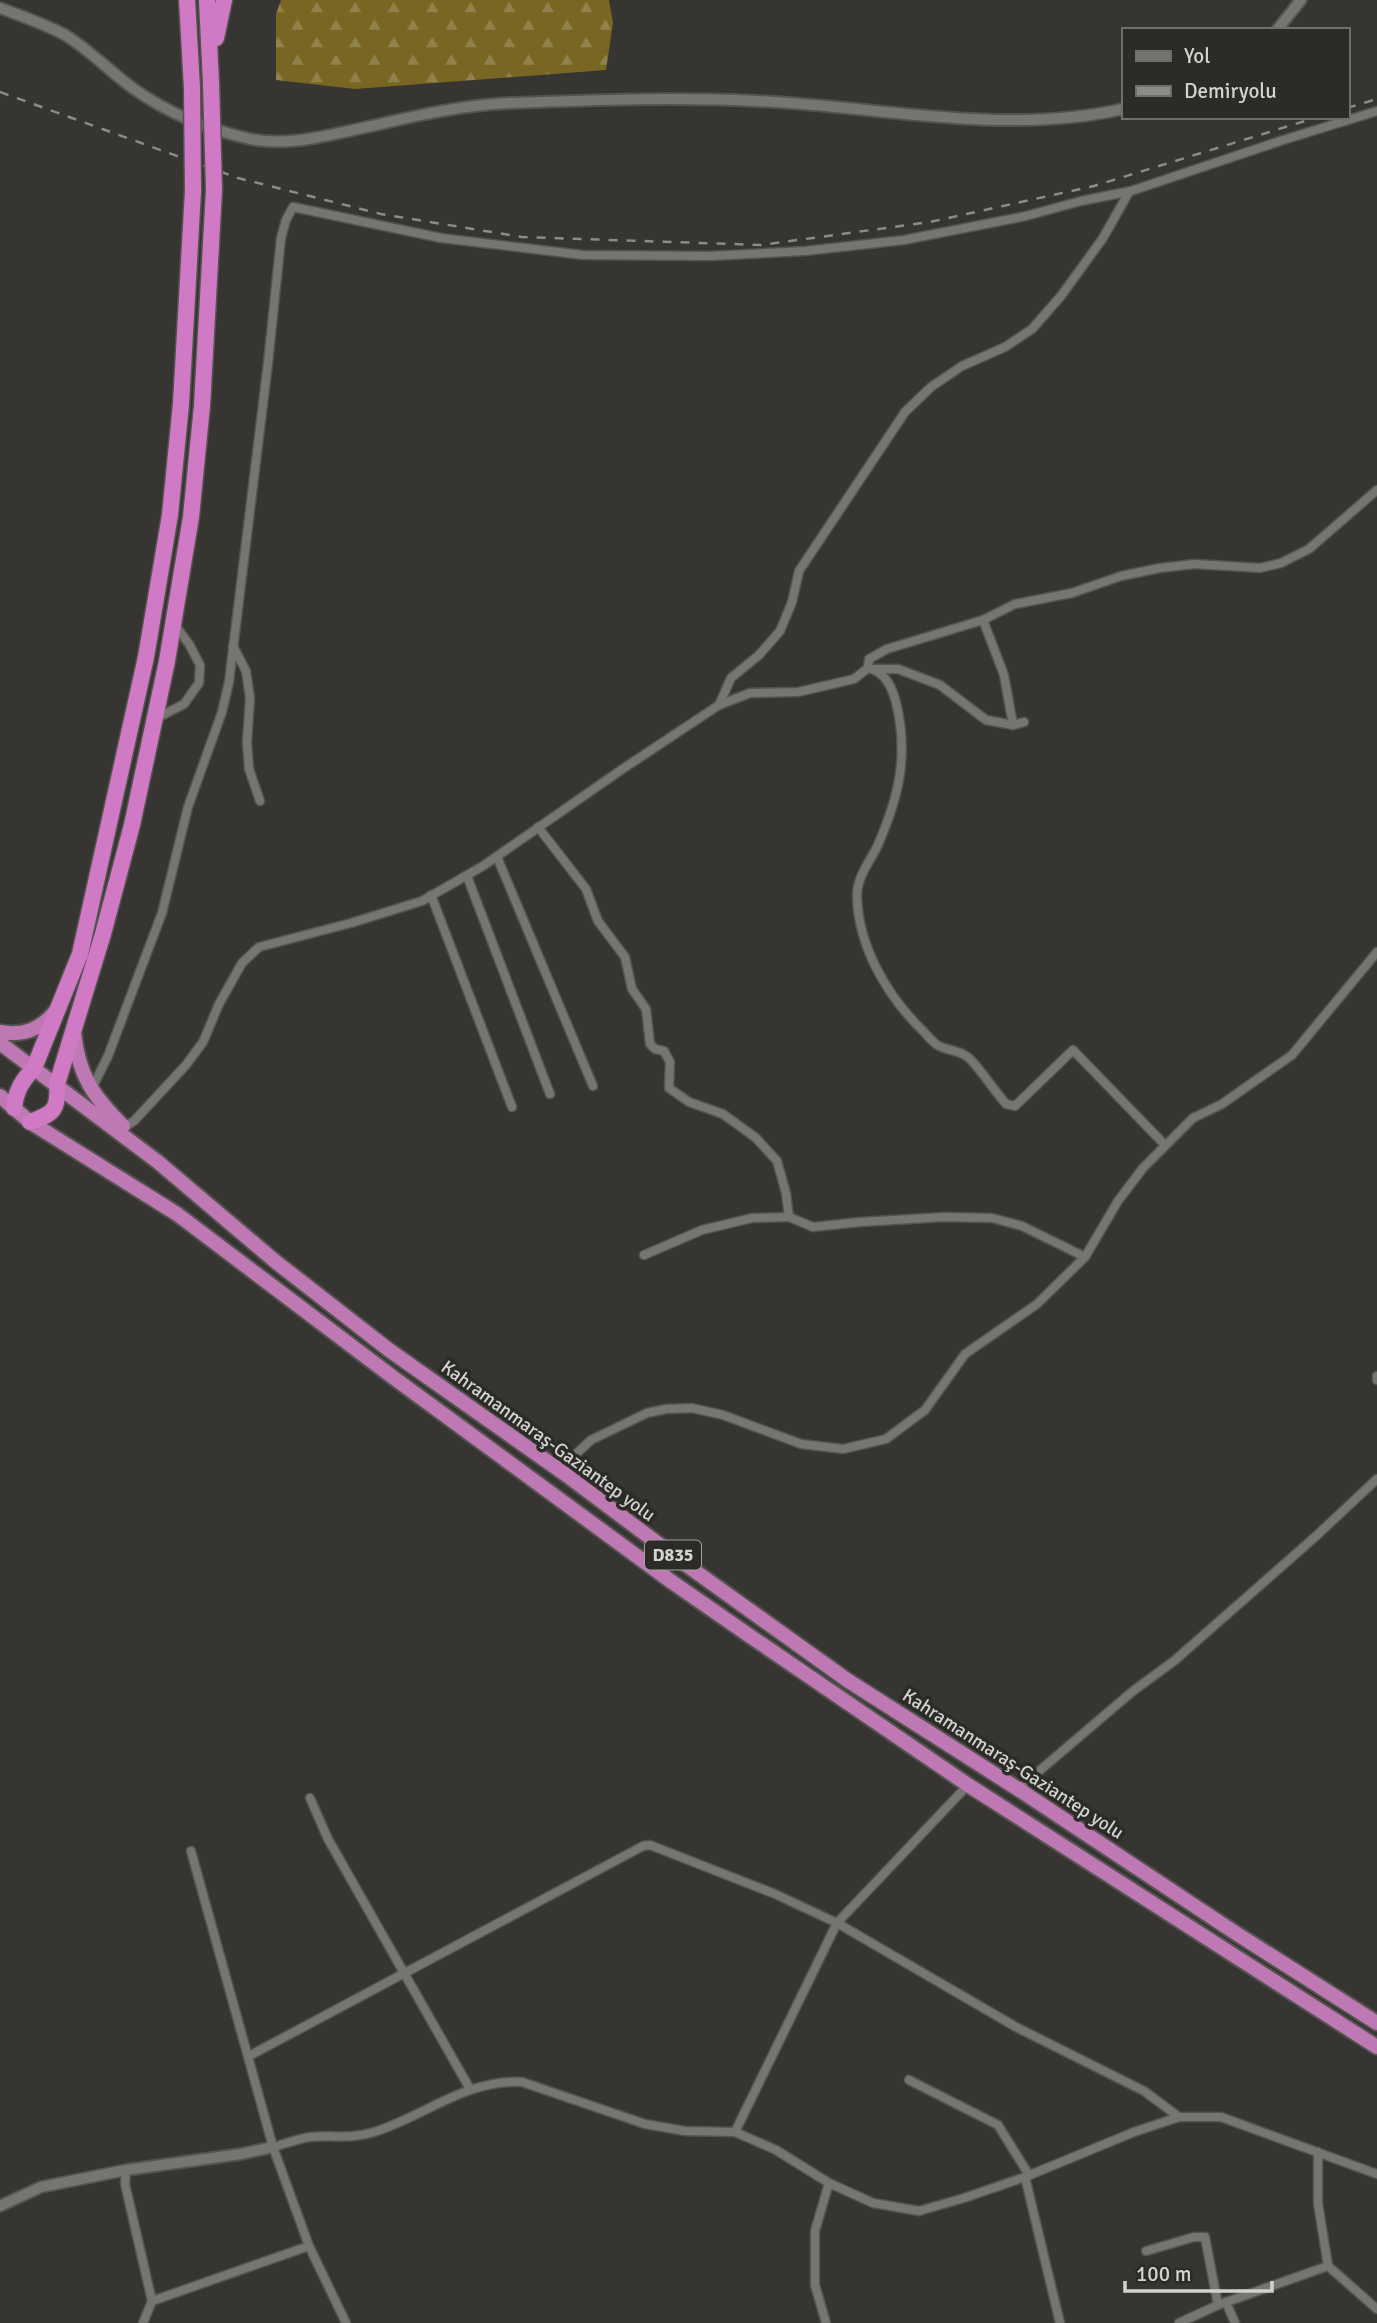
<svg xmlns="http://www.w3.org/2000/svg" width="1377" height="2323" viewBox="0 0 1377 2323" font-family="Signika,sans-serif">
  <defs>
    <pattern id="forest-firs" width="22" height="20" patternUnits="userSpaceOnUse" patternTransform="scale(1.75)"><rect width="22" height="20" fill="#796622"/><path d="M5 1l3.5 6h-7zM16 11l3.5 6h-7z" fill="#91824b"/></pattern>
  </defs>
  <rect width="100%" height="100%" fill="#363531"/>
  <polygon fill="url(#forest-firs)" points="281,0 609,0 613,23 606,70 355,89 276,80 276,14"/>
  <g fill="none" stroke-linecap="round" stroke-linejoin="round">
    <g stroke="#545350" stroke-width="11">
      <g id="minor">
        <polyline points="983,620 1004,675 1013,725"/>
        <polyline points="233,646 246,671 250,698 247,742 249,769 260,801"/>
        <path d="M868,668c17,3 24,19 28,34 13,54 3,95 -19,145 -8,16 -20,30 -20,49 1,49 29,98 63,132 6,5 12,15 19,18 10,5 21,4 30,12 13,13 24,31 37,46l9,2 58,-56 92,95"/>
        <polyline points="876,669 898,669 940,685 986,720 1013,725 1024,722"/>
        <polyline points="719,705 731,678 759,655 780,631 792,602 799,571 905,412 931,387 962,366 1005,347 1032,329 1061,296 1103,238 1129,192"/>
        <polyline points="155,719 184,704 199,683 200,665 189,644 175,625"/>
        <polyline points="538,827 586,889 598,921 625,957 632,989 646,1009 650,1044 655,1049 664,1051 670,1062 669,1088 689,1102 723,1114 756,1138 777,1161 786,1193 789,1217 813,1227 860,1222 944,1217 992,1218 1022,1226 1085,1257"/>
        <polyline points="497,857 593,1086"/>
        <polyline points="467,876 550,1094"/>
        <polyline points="431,895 512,1107"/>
        <polyline points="91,1090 108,1056 162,913 188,807 222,712 229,682 268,363 281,238 286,220 293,207 441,238 583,255 709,256 805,251 904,240 1026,216 1081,201 1131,191 1280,141 1377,111"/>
        <polyline points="124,1127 134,1121 186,1065 203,1042 219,1004 242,963 259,947 351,923 422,901 483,866 621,770 719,705 750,693 798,692 837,683 854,679 868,668 869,659 887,649 983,620 1015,604 1072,593 1121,576 1160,568 1195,564 1260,568 1281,563 1309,549 1377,490"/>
        <polyline points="644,1255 702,1230 752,1218 789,1217"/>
        <polyline points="1377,1376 1377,1380"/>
        <polyline points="565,1474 578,1452 591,1440 647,1413 666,1409 692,1408 723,1415 801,1444 843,1449 886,1439 925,1410 965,1354 1037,1304 1085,1257 1118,1201 1143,1168 1193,1118 1222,1104 1292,1055 1377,952"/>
        <polyline points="1018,1789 1133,1691 1174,1661 1315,1537 1377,1479"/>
        <polyline points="310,1798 328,1839 470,2089"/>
        <polyline points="191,1851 273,2147"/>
        <polyline points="249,2056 643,1846 650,1845 775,1894 837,1923 1016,2027 1144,2091 1179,2117"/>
        <polyline points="909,2080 998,2125 1029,2175"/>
        <polyline points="735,2132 837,1923 968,1785"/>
        <polyline points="1318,2152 1318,2203 1328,2266 1377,2309"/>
        <polyline points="126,2170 125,2184 152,2301 143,2323"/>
        <polyline points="1025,2177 1060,2323"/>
        <polyline points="1146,2251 1194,2237 1205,2237 1218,2305"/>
        <polyline points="152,2301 309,2246"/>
        <polyline points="1226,2302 1235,2323"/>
        <path d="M346,2323l-37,-77 -36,-99c12,-3 24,-8 37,-10 21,-2 43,2 64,-5 51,-16 92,-53 148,-50l123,42 40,7 50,1 41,18 53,33 44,20 46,8 45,-13 61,-21 109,-45 45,-15h42l156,57"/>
        <polyline points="826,2323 815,2285 815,2231 829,2183"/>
        <polyline points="1179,2323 1218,2305 1328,2266"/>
      </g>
    </g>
    <g stroke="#545350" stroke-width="14">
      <g id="tertiary">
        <path d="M0,8c21,8 45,16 65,27 25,15 45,37 69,54 32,23 73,40 112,49 41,10 86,-4 126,-12 46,-11 92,-21 139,-23 82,-3 164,-6 245,-2 122,5 246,35 367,8"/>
        <polyline points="1277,30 1301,0"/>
        <polyline points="0,2206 41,2187 126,2170 241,2154 273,2147"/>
      </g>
    </g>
    <g stroke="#545350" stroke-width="18">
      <g id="trunk">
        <path d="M0,1032c23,4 40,-2 55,-20"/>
        <path d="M74,1032c4,43 19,64 49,94"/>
        <polyline points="0,1043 158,1162 276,1262 389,1350 565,1474 692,1569 847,1680 1018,1789 1234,1932 1377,2023"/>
        <polyline points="0,1096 30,1122 177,1214 394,1378 672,1582 747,1634 968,1785 1377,2047"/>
      </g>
    </g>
    <g stroke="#545350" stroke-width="19">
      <g id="motorway">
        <polyline points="187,0 192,88"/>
        <polyline points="207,0 211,83"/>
        <polyline points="216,38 224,0"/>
        <path d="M14,1108c2,-18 8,-27 20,-40l46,-114 66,-297 24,-142 11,-111 12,-213"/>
        <path d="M30,1122c23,-8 29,-12 27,-38l46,-150 29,-109 35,-164 24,-144 11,-111 12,-216"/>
      </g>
    </g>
    <use href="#minor" stroke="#767570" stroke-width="8"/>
    <use href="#tertiary" stroke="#767570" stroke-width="10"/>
    <use href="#trunk" stroke="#be78b3" stroke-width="14"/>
    <use href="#motorway" stroke="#d079c4" stroke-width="16"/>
    <g stroke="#8c8b88" stroke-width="2.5" stroke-dasharray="9 9" stroke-linecap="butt">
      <polyline points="0,92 238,178 381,214 522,237 761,245 930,222 1094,186 1318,117"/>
      <polyline points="1347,108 1377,99"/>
    </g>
    <g stroke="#545350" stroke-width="19" stroke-linecap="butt">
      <g id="motorway-bridge">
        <polyline points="211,83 214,190"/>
        <polyline points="192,88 193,191"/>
      </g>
    </g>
    <use href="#motorway-bridge" stroke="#d079c4" stroke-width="16"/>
  </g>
  <g text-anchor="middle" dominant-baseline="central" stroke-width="7" stroke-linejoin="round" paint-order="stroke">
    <rect fill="#2c2b28" stroke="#a1a09e" stroke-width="2" x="645" y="1540.5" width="56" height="29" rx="5"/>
    <g font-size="18" font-weight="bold" fill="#d3d2d0">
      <text x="673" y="1555">D835</text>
    </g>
    <g font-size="19" fill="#d3d2d0" stroke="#2c2b28">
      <text transform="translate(548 1441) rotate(36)">Kahramanmaraş-Gaziantep yolu</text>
      <text transform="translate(1013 1764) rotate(33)">Kahramanmaraş-Gaziantep yolu</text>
    </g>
  </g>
  <rect x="1122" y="28" width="228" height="91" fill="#2c2b28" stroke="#6f6e6b" stroke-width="2"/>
  <rect x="1136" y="51" width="35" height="10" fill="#767570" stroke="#6f6e6b" stroke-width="2"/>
  <text x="1184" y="63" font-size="21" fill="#d3d2d0">Yol</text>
  <rect x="1136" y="86" width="35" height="10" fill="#8c8b88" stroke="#6f6e6b" stroke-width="2"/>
  <text x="1184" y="98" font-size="21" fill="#d3d2d0">Demiryolu</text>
  <path d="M1125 2281v10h147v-10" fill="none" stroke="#d3d2d0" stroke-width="3.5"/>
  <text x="1136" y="2281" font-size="21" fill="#d3d2d0" stroke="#2c2b28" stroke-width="5" paint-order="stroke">100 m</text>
</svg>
